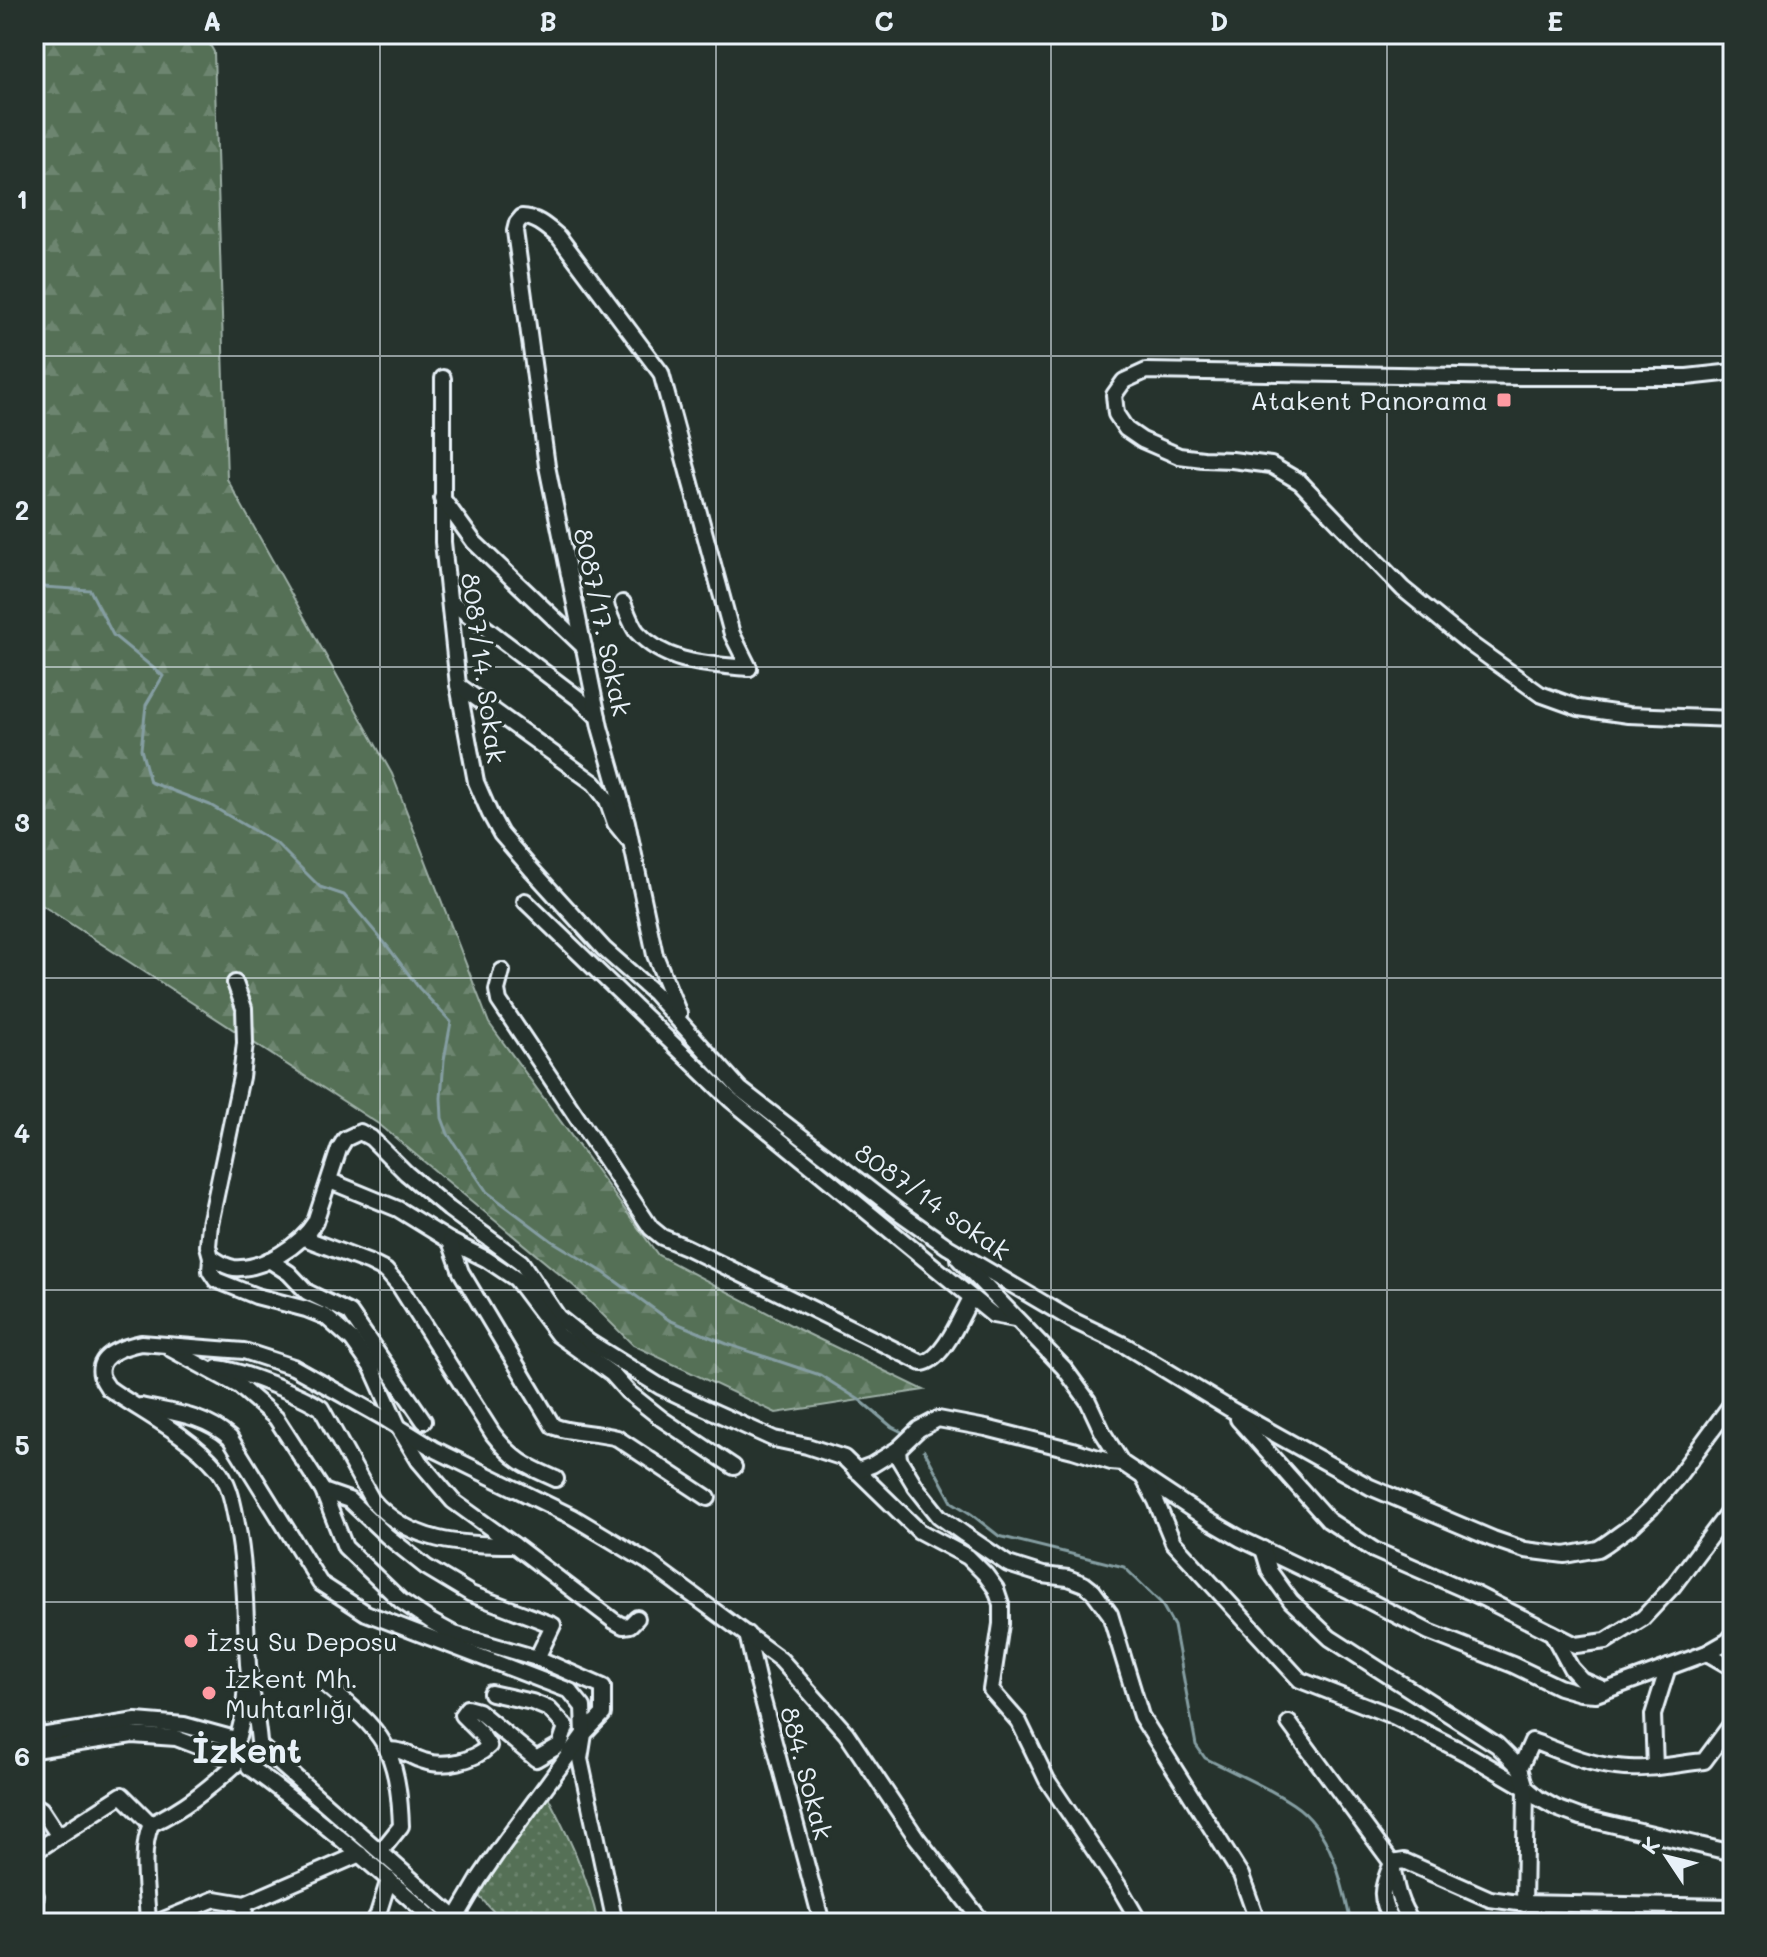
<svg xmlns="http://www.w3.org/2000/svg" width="1767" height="1957" viewBox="0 0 1767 1957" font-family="Mali,sans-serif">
  <defs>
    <pattern id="grass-dots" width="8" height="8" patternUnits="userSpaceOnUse" patternTransform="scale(2)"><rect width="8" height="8" fill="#557056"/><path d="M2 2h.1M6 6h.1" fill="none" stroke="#6d856f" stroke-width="1.8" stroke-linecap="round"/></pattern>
    <pattern id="forest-firs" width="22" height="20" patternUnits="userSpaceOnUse" patternTransform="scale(2)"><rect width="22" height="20" fill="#557056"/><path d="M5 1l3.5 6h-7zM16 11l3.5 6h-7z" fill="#6d856f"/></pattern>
  </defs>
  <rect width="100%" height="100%" fill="#26332d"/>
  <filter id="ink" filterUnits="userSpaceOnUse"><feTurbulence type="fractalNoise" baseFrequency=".0125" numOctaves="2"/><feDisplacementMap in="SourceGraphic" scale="16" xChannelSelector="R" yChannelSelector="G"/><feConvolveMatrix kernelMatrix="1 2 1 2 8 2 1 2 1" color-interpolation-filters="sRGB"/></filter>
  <g filter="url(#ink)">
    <path fill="url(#grass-dots)" stroke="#9eb0a7" stroke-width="2" d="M546,1793c22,42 42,83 52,130h-115l11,-11 -18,-19z"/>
    <polygon fill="url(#forest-firs)" stroke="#9eb0a7" stroke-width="2" points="34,34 204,34 214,52 227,479 392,774 489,1023 658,1255 800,1330 924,1390 776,1413 633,1345 575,1287 380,1125 34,900"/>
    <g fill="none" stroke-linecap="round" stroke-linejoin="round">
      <g stroke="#859ea2" stroke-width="3">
        <polyline points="34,583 43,587 90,590 113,635 163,676 146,705 141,749 150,782 210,805 277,844 320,887 344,895 388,947 419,988 451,1022 444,1060 441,1098 442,1118 448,1134 487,1192 552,1241 603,1272 669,1320 727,1344 820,1375 861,1401 892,1427 902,1432"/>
        <path d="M924,1450l28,52 19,12 28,22 125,31 37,36 13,23 22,119 9,13c29,15 60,27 88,46 38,25 49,77 58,119"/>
      </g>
      <g stroke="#e8f1f8" stroke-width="20">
        <g id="minor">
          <polyline points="1733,372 1687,377 1520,377 1146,371 1124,381 1114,395 1116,414 1126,429 1142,440 1179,456 1203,459 1232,460 1271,465 1300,482 1403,589 1469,643 1540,694 1579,708 1628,715 1733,719"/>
          <polyline points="443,378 443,542 458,685 476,782 490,814 501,834 531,869 604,949 654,993 740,1089 900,1213 948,1247 1072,1320 1126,1346 1230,1409 1370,1487 1493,1539 1525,1550 1565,1555 1598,1549 1606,1544 1634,1524 1651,1508 1676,1479 1733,1402"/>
          <polyline points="442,498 474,542 584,647"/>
          <polyline points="450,601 578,698 598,717"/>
          <path d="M623,603c4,9 8,21 14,29 31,33 70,32 112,36"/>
          <polyline points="458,685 594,783 607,800 615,823 628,839"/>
          <polyline points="525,901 731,1100 993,1315 1015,1319"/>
          <path d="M502,971l-5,19 2,11 152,227 11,9 24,10 236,116c21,-2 39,-47 49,-65"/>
          <path d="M235,983l9,25 1,35 -4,34 -31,147 -2,22 3,11c8,5 14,10 23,11 29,2 67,-23 81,-46l24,-73 6,-10 15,-7 11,6 35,35 43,36 72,53 37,55 31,25 72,45 40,19 73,33 33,7 37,12 75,73 49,26 17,17 11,15 5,15v20l-10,66 28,32 28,58 72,107 21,36"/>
          <path d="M679,1014l-24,-59 -28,-133 -27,-95 -53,-261 -32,-235 2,-8 5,-6c15,0 26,11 37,20l102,136 71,261 17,34"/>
          <polyline points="330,1181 398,1209 450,1241 486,1259 516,1279 558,1335 612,1374 628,1392 662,1419 734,1467"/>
          <path d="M304,1238l66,25 16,8 14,16 93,147c21,27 33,32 63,45"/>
          <path d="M450,1241l11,31 92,154c18,8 44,6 64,12l91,60"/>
          <polyline points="211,1257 210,1271 216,1280 256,1296 306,1309 326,1317 352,1340 372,1368 399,1428 419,1461 453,1501 514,1545 614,1621 623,1626 630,1625 637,1618"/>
          <polyline points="959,1259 1064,1368 1088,1401 1103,1433 1122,1463 1208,1520 1241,1539 1350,1591 1429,1632 1513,1665 1559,1687 1580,1693 1596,1694 1707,1653 1728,1641 1733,1635"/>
          <polyline points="269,1260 289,1273 307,1292 350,1313 424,1421"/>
          <polyline points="171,1349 239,1386 276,1418 323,1491 345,1547 401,1601 432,1622 454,1634 537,1658 603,1687 603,1714 584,1734 580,1759 615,1923"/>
          <path d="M217,1368c23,2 85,27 104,40l51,92c38,43 89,45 142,45"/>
          <path d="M141,1406c33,7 63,9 89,32l90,145 46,30 204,78 13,16 1,27 -85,116 -20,29 -23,39"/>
          <polyline points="1238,1419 1328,1520 1374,1550 1475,1594 1576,1645 1606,1641 1643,1618 1673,1586 1733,1506"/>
          <polyline points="1122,1463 1111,1462 1073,1450 986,1428 938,1419 919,1429 898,1449 899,1459 916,1487 939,1516 964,1534 1008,1564 1043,1575 1068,1578 1084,1584 1093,1591 1110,1614 1141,1716 1241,1875 1258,1923"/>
          <polyline points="856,1471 872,1465 898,1449"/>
          <polyline points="1144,1479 1156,1501 1173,1542 1300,1680 1395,1717 1471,1756 1526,1788 1538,1798 1556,1808 1580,1817 1733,1853"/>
          <polyline points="323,1491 349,1500 387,1536 426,1567 471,1594 553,1625 537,1658"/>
          <polyline points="1263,1549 1270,1572 1291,1601 1330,1638 1497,1745 1520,1768"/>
          <polyline points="1552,1633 1571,1668 1582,1680 1605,1690"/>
          <polyline points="747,1634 758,1682 822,1923"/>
          <polyline points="1707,1653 1733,1668"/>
          <path d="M324,1683c21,19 53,42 64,69 10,23 12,49 13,74l-20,25"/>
          <polyline points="34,1720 37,1744"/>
          <path d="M1289,1723l103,140c3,22 7,42 21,60"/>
          <polyline points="34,1737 136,1721 184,1725 235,1739"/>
          <polyline points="238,1737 243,1717 246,1686"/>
          <path d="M259,1742c-2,-26 -9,-52 -11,-78 -3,-48 -2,-94 -11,-140 -4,-20 -7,-42 -21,-57 -26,-31 -74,-55 -108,-79 -2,-4 -6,-8 -7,-13 -5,-21 26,-29 40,-32l103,8 49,16 91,51 50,31 139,68 75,45 133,98 65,73 70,104 67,86"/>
          <polyline points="261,1747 461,1923"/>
          <polyline points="34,1750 132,1735 176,1738 231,1759"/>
          <path d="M388,1750c19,0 19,6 36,11 20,7 50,0 65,-15l-8,-12 -19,-19 5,-7 11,3 58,48 24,-14 6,-18 -17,-18 -17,-7 -41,-9"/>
          <path d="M249,1767c66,48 128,101 188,156"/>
          <polyline points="1655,1767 1653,1715 1668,1667"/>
          <polyline points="34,1805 41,1809 58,1835"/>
          <polyline points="34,1852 122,1795 151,1824"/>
          <polyline points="34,1892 36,1896"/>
          <path d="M1524,1904l2,-116 -6,-20 12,-27c27,10 55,23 84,26 28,4 60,-3 88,-6l29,-39"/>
          <path d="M148,1923c-1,-31 -9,-70 3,-99 34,-16 57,-35 85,-60"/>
          <polyline points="156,1923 215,1899 245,1904 360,1854"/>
          <polyline points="244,1923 245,1904"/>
          <polyline points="373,1923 378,1914 389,1879"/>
          <path d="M1394,1923c-16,-24 -13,-35 -2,-60l12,-2 86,38 28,4 215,4"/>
        </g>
      </g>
      <use href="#minor" stroke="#26332d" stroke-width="14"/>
    </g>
  </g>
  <path fill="none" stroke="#e8f1f8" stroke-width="2" stroke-opacity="0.55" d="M380,34v1889M716,34v1889M1051,34v1889M1387,34v1889M34,356h1699M34,667h1699M34,978h1699M34,1290h1699M34,1602h1699"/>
  <g fill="#ff9aa2" stroke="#26332d" stroke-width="3">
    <rect x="1496" y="392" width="16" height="16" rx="4"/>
    <circle cx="191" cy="1641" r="8"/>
    <circle cx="209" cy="1693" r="8"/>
  </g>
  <g text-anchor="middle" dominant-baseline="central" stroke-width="7" stroke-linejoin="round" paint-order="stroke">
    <g font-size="26" fill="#e8f1f8" stroke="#26332d" text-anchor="start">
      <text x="1488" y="400" text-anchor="end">Atakent Panorama</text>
      <text x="207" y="1641">İzsu Su Deposu</text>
      <text x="225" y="1678">İzkent Mh.<tspan x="225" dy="30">Muhtarlığı</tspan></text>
    </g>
    <g font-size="26" fill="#e8f1f8" stroke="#26332d">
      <text transform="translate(603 622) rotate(78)">8087/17. Sokak</text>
      <text transform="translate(484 668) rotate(82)">8087/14. Sokak</text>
      <text transform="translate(933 1201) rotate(35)">8087/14 sokak</text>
      <text transform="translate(807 1773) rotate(75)">884. Sokak</text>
    </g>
    <g font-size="34" font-weight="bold" fill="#e8f1f8" stroke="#26332d">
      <text x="247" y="1749">İzkent</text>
    </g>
  </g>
  <rect width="1767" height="1957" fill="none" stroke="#26332d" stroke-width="88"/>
  <g transform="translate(1667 1857) rotate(305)" stroke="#26332d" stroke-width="6" paint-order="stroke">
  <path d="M0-6L14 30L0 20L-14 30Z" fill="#e8f1f8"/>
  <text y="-12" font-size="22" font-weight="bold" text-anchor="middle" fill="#e8f1f8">K</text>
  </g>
  <rect x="44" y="44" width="1679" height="1869" fill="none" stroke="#e8f1f8" stroke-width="3"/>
  <g font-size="26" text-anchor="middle" font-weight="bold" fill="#e8f1f8">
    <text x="212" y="31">A</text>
    <text x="548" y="31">B</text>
    <text x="884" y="31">C</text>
    <text x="1219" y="31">D</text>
    <text x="1555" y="31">E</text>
    <text x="22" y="209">1</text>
    <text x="22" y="520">2</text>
    <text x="22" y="832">3</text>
    <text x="22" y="1143">4</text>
    <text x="22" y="1455">5</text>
    <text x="22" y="1766">6</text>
  </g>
</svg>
